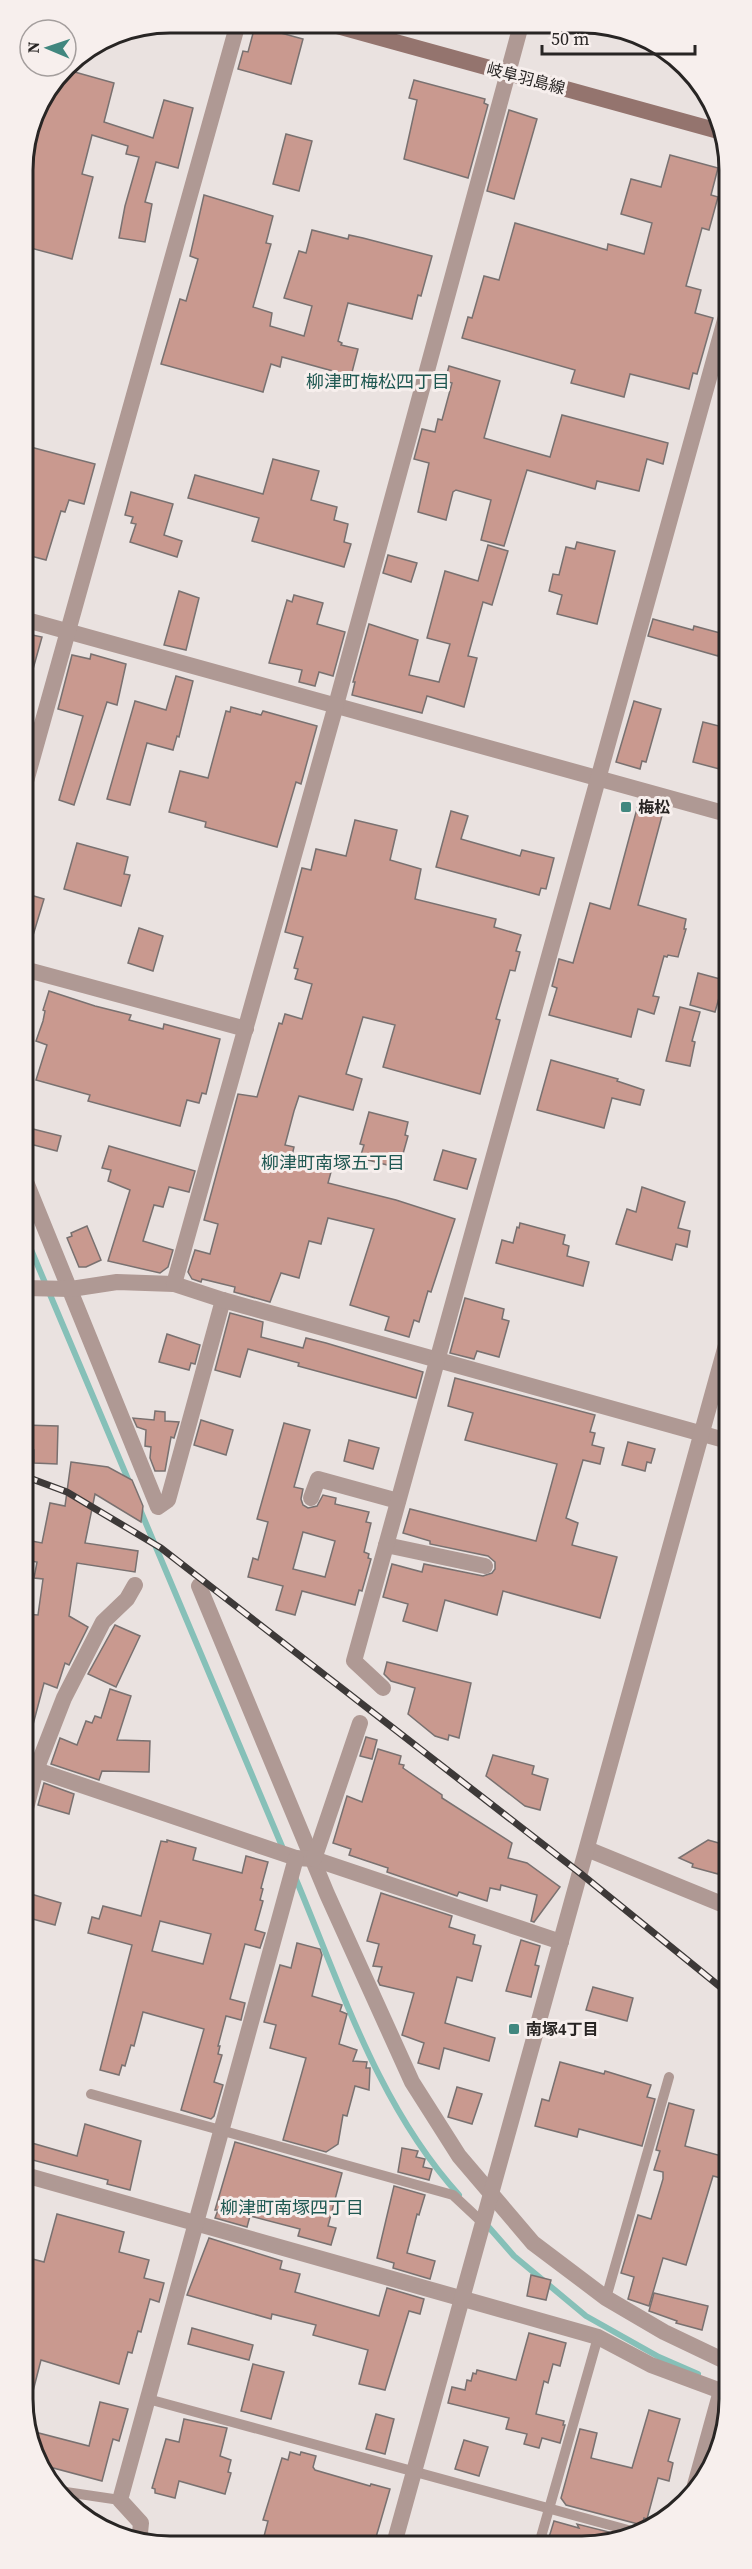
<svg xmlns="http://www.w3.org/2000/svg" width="752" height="2569" viewBox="0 0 752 2569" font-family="'Source Serif 4','Noto Sans JP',serif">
  <rect width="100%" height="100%" fill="#eae2e0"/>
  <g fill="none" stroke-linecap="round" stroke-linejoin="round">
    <g stroke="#86c0b8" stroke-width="6">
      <polyline points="24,1233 130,1484"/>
      <polyline points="139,1507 284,1851"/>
      <path d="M295,1877c46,109 83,229 164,318"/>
      <polyline points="486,2224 514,2256 586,2316 659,2357 698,2374"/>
    </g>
  </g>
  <g fill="#c9998f" stroke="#797170" stroke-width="1.5" fill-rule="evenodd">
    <polygon points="255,26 303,39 291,84 238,69 243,51 248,52"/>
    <polygon points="64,69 114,83 104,122 153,138 164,100 193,108 178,168 156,162 145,202 152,204 145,242 119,238 125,206 139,157 126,154 128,146 92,135 82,174 93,177 72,259 23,246 23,161 34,113"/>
    <polygon points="414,80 485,99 484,103 488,105 468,178 404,159 417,100 409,98"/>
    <polygon points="509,110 537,119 514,199 487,191"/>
    <polygon points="286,134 312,141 299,191 273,184"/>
    <polygon points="670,155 718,168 711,195 718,197 709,230 702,228 686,286 701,290 695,313 713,318 697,374 693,373 689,389 630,374 624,397 571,383 575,370 462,338 468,317 472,318 484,276 499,280 515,223 607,250 608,244 644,254 652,223 621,214 631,179 661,187"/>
    <polygon points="204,195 273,216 266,243 271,244 253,307 272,313 270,326 304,336 312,306 284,298 299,251 306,253 312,230 348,239 349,235 363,238 432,256 421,296 418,295 412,319 348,303 338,341 342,343 341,345 358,349 351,376 282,357 280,367 271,364 263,392 161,364 180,299 186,301 198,259 190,256"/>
    <polygon points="449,366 500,381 484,438 550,457 562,415 668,443 663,464 647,459 639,491 597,481 595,489 527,470 504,546 481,540 491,500 456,490 453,492 446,520 418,512 429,463 414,459 422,429 435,432 438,419 442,420 452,383 445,381"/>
    <polygon points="23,445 95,464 84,504 69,500 65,512 61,511 46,560 23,554"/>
    <polygon points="273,459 319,471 311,500 337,507 334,520 348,524 344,542 351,544 344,567 252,541 259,518 188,498 195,475 263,494"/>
    <polygon points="131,492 173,504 164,535 182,541 177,557 130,542 136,524 131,523 133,517 125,515"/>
    <polygon points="577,542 615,551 597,624 557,614 562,595 549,591 553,574 559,575 566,547 575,549"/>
    <polygon points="488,545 508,551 492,605 483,602 468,656 477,658 464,707 427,696 422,713 352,695 355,682 353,682 369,624 418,640 409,675 439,682 450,644 427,638 445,571 478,581"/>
    <polygon points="388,555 417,563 411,582 383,573"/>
    <polygon points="179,591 199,598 186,650 164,645"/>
    <polygon points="294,595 323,603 317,624 345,632 333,676 319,672 315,686 299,682 302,670 269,663 287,600 292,602"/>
    <polygon points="653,619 693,630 694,626 724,634 718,656 648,636"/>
    <polygon points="23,633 42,637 28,687 23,686"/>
    <polygon points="91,654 126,664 117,705 107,702 74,805 59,800 83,716 58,709 72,655 90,659"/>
    <polygon points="176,676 193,681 179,737 177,736 173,750 147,743 130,805 107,799 135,701 166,710"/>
    <polygon points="634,701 661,709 646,762 642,761 640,769 616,762"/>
    <polygon points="231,707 261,715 263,711 317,726 301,784 296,782 277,847 205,827 206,822 169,812 180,771 208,778 226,711 230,712"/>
    <polygon points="703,722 727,728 727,771 693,762"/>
    <polygon points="638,805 663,812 638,905 686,919 684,929 686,929 678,957 668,955 667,957 664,956 653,996 659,997 654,1014 638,1009 631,1037 549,1015 557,988 552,986 559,959 573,963 590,903 610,909"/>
    <polygon points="451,811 468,816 461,839 520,856 522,850 554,858 546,889 541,888 539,895 436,867"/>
    <polygon points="355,820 397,830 390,860 421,869 415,899 496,919 494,927 521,935 516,951 520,952 515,971 510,970 496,1019 500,1020 480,1094 383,1067 395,1025 363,1017 346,1074 362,1079 353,1110 299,1096 294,1111 285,1145 294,1147 291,1160 331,1172 328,1183 396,1200 455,1219 431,1292 428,1291 419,1322 414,1320 409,1337 385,1330 389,1317 350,1305 374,1229 328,1218 321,1244 309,1241 299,1278 281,1273 270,1302 234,1292 235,1287 202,1279 201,1282 192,1279 188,1272 195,1250 210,1254 218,1224 204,1220 238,1094 257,1097 279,1023 282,1024 285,1014 302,1019 312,984 295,979 298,969 294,968 303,937 285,932 302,868 311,870 316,849 346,856"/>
    <polygon points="77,843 128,857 124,874 130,875 121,906 64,889"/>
    <polygon points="24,893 44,899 28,952 24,952"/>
    <polygon points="139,928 163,936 153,971 128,963"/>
    <polygon points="698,973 724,980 715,1012 690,1005"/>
    <polygon points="49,991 95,1006 131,1015 129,1020 163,1029 164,1024 220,1039 206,1094 202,1093 199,1103 187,1100 180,1126 88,1101 90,1095 36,1080 47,1045 36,1041 43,1021 45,1011 43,1010"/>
    <polygon points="680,1007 700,1012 692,1041 695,1042 690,1066 666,1061"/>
    <polygon points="551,1060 618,1079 617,1081 644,1090 640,1105 612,1098 604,1128 537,1110"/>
    <polygon points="369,1112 408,1122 405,1135 408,1136 399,1168 360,1158 364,1145 360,1144"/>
    <polygon points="29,1128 61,1136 57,1151 26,1143"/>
    <polygon points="109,1146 195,1171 189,1192 169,1187 163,1207 154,1205 143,1241 173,1250 168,1267 160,1273 108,1261 130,1190 108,1181 111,1170 102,1168"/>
    <polygon points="443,1150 476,1159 467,1189 434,1180"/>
    <polygon points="642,1187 685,1202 678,1228 690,1231 687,1247 676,1244 672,1260 616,1244 627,1209 636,1212"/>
    <polygon points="520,1223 565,1235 563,1244 569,1246 567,1256 589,1262 583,1286 496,1263 502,1240 513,1243 517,1227 519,1228"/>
    <polygon points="87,1226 101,1260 86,1267 79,1267 67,1238 72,1236 71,1233"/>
    <polygon points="465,1298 504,1309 502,1319 509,1321 499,1357 477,1351 474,1359 450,1353"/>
    <polygon points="230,1313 263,1322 261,1337 303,1348 306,1338 326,1343 423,1372 416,1398 298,1366 299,1363 248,1349 240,1377 215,1370"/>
    <polygon points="167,1334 200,1345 195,1364 191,1363 189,1370 159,1362"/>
    <polygon points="455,1378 595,1415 590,1432 595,1433 592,1445 604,1448 600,1464 583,1460 566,1518 578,1523 572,1545 617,1557 600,1618 503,1591 497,1615 445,1600 437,1631 403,1621 408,1604 383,1597 392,1564 422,1572 424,1564 483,1576 492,1573 495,1569 495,1562 488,1556 430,1544 430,1541 403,1533 410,1509 536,1541 557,1464 465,1440 473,1413 448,1406"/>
    <polygon points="155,1411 165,1412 165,1421 179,1422 174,1438 171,1437 165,1471 155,1471 150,1458 151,1447 145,1446 146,1430 137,1427 133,1418 154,1420"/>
    <polygon points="201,1420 233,1430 226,1455 194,1445"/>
    <path d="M284,1423l26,7 -16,57 9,2 -2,10 2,6 5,3 9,-2 6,-11 13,3 -1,6 34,8 -3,10 5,1 -7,29 5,2 -1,4 3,1 -9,32 -3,-1 -4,15 -53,-14 -7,24 -19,-5 7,-24 -35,-9 5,-19 5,2 10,-38 -11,-3zM303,1532l32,9 -10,36 -32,-8z"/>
    <polygon points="24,1425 58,1426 57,1464 34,1463 34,1450 24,1450"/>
    <polygon points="349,1440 379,1448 373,1469 344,1461"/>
    <polygon points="628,1442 655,1449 651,1463 647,1462 645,1471 622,1465"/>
    <polygon points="71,1462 108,1467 132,1480 143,1506 141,1522 95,1494 85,1543 138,1551 135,1572 77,1563 69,1616 88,1627 69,1665 65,1663 57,1688 44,1683 30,1736 25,1736 24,1614 38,1615 43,1579 34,1578 37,1562 24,1560 26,1540 42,1543 50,1503 65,1506"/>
    <polygon points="115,1625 140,1636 116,1687 88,1674"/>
    <polygon points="387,1662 471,1683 459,1738 449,1735 448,1740 435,1736 408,1714 415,1688 391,1681 384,1674"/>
    <polygon points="110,1689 131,1696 117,1740 150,1741 149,1772 102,1771 99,1780 51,1764 60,1738 77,1745 86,1721 92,1723 95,1716 101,1718"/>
    <polygon points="366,1737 377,1740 372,1759 360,1756"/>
    <polygon points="378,1749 401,1756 399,1764 404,1765 403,1768 442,1795 442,1798 512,1843 508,1858 527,1863 560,1887 534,1922 531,1921 537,1895 501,1885 500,1890 490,1888 487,1901 459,1892 457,1896 387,1872 388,1868 349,1855 351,1849 333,1843 347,1796 362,1802"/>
    <polygon points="493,1755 534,1766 532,1774 548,1779 540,1810 525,1806 486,1776"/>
    <polygon points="44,1783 74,1794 69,1814 38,1805"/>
    <path d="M167,1840l29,8 -3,12 49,13 4,-17 22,6 -7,26 2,1 -3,11 3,1 -8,29 10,3 -5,15 -15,-4 -15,55 15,4 -4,17 -15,-4 -8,30h2l-2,8 4,1 -8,27 9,3 -9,31 -3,3 -30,-9 23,-81 -61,-17 -9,34 -3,-1 -6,21 -3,-1 -3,10 -19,-5 32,-125 -44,-12 4,-16 7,2 4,-13 38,10 20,-75 6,1zM160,1921l51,13 -8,30 -51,-13z"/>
    <polygon points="708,1840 726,1845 718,1874 692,1867 693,1864 679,1858"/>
    <polygon points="381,1893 452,1916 449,1927 475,1935 473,1944 481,1946 472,1981 457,1977 445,2023 495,2038 489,2061 444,2048 439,2069 418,2063 424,2043 402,2035 414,1993 380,1985 378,1981 382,1967 373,1966 379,1944 367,1941"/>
    <polygon points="31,1894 61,1903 55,1925 25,1917"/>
    <polygon points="521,1940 540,1946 535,1965 539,1966 531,1997 506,1991"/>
    <polygon points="297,1943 320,1949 322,1955 312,1996 342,2005 340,2011 347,2014 339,2044 357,2050 353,2061 367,2062 366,2068 370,2068 369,2090 355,2086 347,2116 343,2115 338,2144 326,2152 283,2140 306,2058 270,2048 276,2025 264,2022 280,1965 291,1968"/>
    <polygon points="593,1987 633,1998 627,2021 586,2010"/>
    <polygon points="560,2062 604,2074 605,2071 651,2085 647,2097 655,2099 642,2146 579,2129 577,2137 535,2126 542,2099 549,2101"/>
    <polygon points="457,2087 482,2094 472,2124 448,2117"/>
    <polygon points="669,2103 694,2110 685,2146 729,2158 729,2180 713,2176 686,2265 663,2258 649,2306 628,2299 634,2277 621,2273 638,2215 651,2219 663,2179 663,2172 654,2170 660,2151 656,2150"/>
    <polygon points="85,2124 141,2141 130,2190 107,2184 108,2180 25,2158 25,2141 77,2156"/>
    <polygon points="235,2142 342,2173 328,2226 336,2228 331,2245 298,2236 300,2229 250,2216 247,2227 215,2218 218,2210 215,2210"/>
    <polygon points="402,2148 418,2151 416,2157 425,2159 423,2167 432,2169 429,2180 398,2172"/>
    <polygon points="394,2186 425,2195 419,2215 417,2214 407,2253 435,2261 430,2279 393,2268 394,2263 377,2258"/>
    <polygon points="57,2214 124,2232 119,2252 149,2260 144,2278 164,2283 159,2302 150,2299 141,2332 138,2331 132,2353 128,2352 119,2384 41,2360 31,2399 25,2399 25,2257 44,2262"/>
    <polygon points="209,2238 282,2261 280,2269 300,2274 295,2292 379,2316 387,2288 424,2299 420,2314 409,2311 385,2390 359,2384 368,2350 313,2335 316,2325 272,2314 271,2319 187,2295"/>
    <polygon points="531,2275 551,2280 546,2300 527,2296"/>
    <polygon points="654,2293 708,2306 702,2330 676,2323 677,2321 649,2311"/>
    <polygon points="192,2328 253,2345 249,2360 188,2344"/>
    <polygon points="529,2333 566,2343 560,2366 553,2364 548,2383 544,2381 536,2414 564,2421 563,2425 565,2425 560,2443 542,2438 539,2448 524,2444 527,2434 506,2429 509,2418 448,2403 452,2387 465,2390 467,2380 471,2381 473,2373 476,2374 477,2370 516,2380"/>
    <polygon points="253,2364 284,2372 271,2419 241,2411"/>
    <polygon points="100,2402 128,2409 119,2441 113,2439 102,2481 46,2466 27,2430 89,2446"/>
    <polygon points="649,2410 680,2419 668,2461 673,2463 669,2481 658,2478 647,2519 644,2518 642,2525 566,2505 561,2498 580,2429 597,2433 591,2458 632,2468"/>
    <polygon points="376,2414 394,2419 385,2454 366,2449"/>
    <polygon points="184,2419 227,2428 220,2456 231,2460 228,2472 231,2473 225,2494 179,2481 175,2498 155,2493 155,2489 152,2488 166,2439 179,2442"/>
    <polygon points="464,2440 488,2447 479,2476 455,2469"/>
    <polygon points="290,2452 300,2455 301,2452 316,2456 313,2467 315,2470 370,2486 371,2484 390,2489 374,2544 262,2544 268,2521 263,2520 271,2494 282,2458 288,2460"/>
    <polygon points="554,2521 579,2528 577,2524 609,2532 608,2536 618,2538 617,2541 610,2544 547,2544"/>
  </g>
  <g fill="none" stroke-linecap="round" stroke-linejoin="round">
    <g stroke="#af9994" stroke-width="10">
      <polyline points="91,2094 453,2195 483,2223"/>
      <polyline points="606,2298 669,2077"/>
      <polyline points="148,2399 639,2533"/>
      <polyline points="59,2491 120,2500"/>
      <polyline points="539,2544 598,2337"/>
    </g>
    <g stroke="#af9994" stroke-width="16">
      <polyline points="23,619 727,814"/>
      <polyline points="336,705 521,25"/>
      <polyline points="23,792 238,23"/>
      <polyline points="24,969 246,1029"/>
      <polyline points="24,1177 158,1507 168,1500 223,1300"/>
      <polyline points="24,1288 71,1289 117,1282 174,1284 223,1300 728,1441"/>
      <polyline points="311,1498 318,1479 398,1501"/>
      <polyline points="386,1545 485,1566"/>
      <polyline points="199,1586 327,1894 412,2082 459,2156 533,2243 606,2298 664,2332 729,2363"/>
      <polyline points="383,1688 354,1661 727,313"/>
      <polyline points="25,1766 296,1858 314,1859 561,1942"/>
      <polyline points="25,1812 36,1770 64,1698 103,1622 127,1599 135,1585"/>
      <polyline points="587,1849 729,1907"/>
      <polyline points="314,1859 360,1723"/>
      <polyline points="25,2175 598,2337 651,2365 721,2391 692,2496"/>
      <polyline points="139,2543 141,2523 120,2500 296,1858"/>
      <polyline points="394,2544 728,1338"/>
    </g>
    <polyline stroke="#af9994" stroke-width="16" points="174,1284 336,705"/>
    <polyline stroke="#94746e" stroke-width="16" points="330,24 722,132"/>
    <g stroke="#3d3938" stroke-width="7">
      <polyline id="rail" points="24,1476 67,1492 161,1548 580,1873 729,1994"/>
    </g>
    <use href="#rail" stroke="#f7efed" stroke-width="4.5" stroke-dasharray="14" stroke-linecap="butt"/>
  </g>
  <g fill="#41877f" stroke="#f7efed" stroke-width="2">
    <rect x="620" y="801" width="12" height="12" rx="3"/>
    <rect x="508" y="2023" width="12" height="12" rx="3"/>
  </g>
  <g text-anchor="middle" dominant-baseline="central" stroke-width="6" stroke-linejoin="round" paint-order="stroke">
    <g font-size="16" fill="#282524" stroke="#f7efed">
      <text transform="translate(526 78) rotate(15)">岐阜羽島線</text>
    </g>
    <g font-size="16" font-weight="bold" fill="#282524" stroke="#f7efed" text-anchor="start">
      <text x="638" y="807">梅松</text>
      <text x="526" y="2029">南塚4丁目</text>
    </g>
    <g font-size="18" fill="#1f5852" stroke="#f7efed">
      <text x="378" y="381">柳津町梅松四丁目</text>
      <text x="333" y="1162">柳津町南塚五丁目</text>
      <text x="292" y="2207">柳津町南塚四丁目</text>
    </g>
  </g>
  <path d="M0 0H752V2569H0ZM170 33H582A137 137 0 0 1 719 170V2399A137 137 0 0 1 582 2536H170A137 137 0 0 1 33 2399V170A137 137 0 0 1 170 33Z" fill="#f7efed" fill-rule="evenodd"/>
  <path fill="none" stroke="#282524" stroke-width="3" d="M170 33H582A137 137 0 0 1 719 170V2399A137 137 0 0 1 582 2536H170A137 137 0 0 1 33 2399V170A137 137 0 0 1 170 33Z"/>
  <g transform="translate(48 48) rotate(272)"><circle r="28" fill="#f7efed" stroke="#a49e9d" stroke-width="1.5"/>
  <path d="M0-4.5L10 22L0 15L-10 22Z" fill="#41877f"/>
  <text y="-9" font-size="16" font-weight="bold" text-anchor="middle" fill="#282524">N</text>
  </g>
  <path d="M542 45v9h153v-9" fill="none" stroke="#282524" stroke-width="3"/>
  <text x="551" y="45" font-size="18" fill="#282524" stroke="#f7efed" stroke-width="4.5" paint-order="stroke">50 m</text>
</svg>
